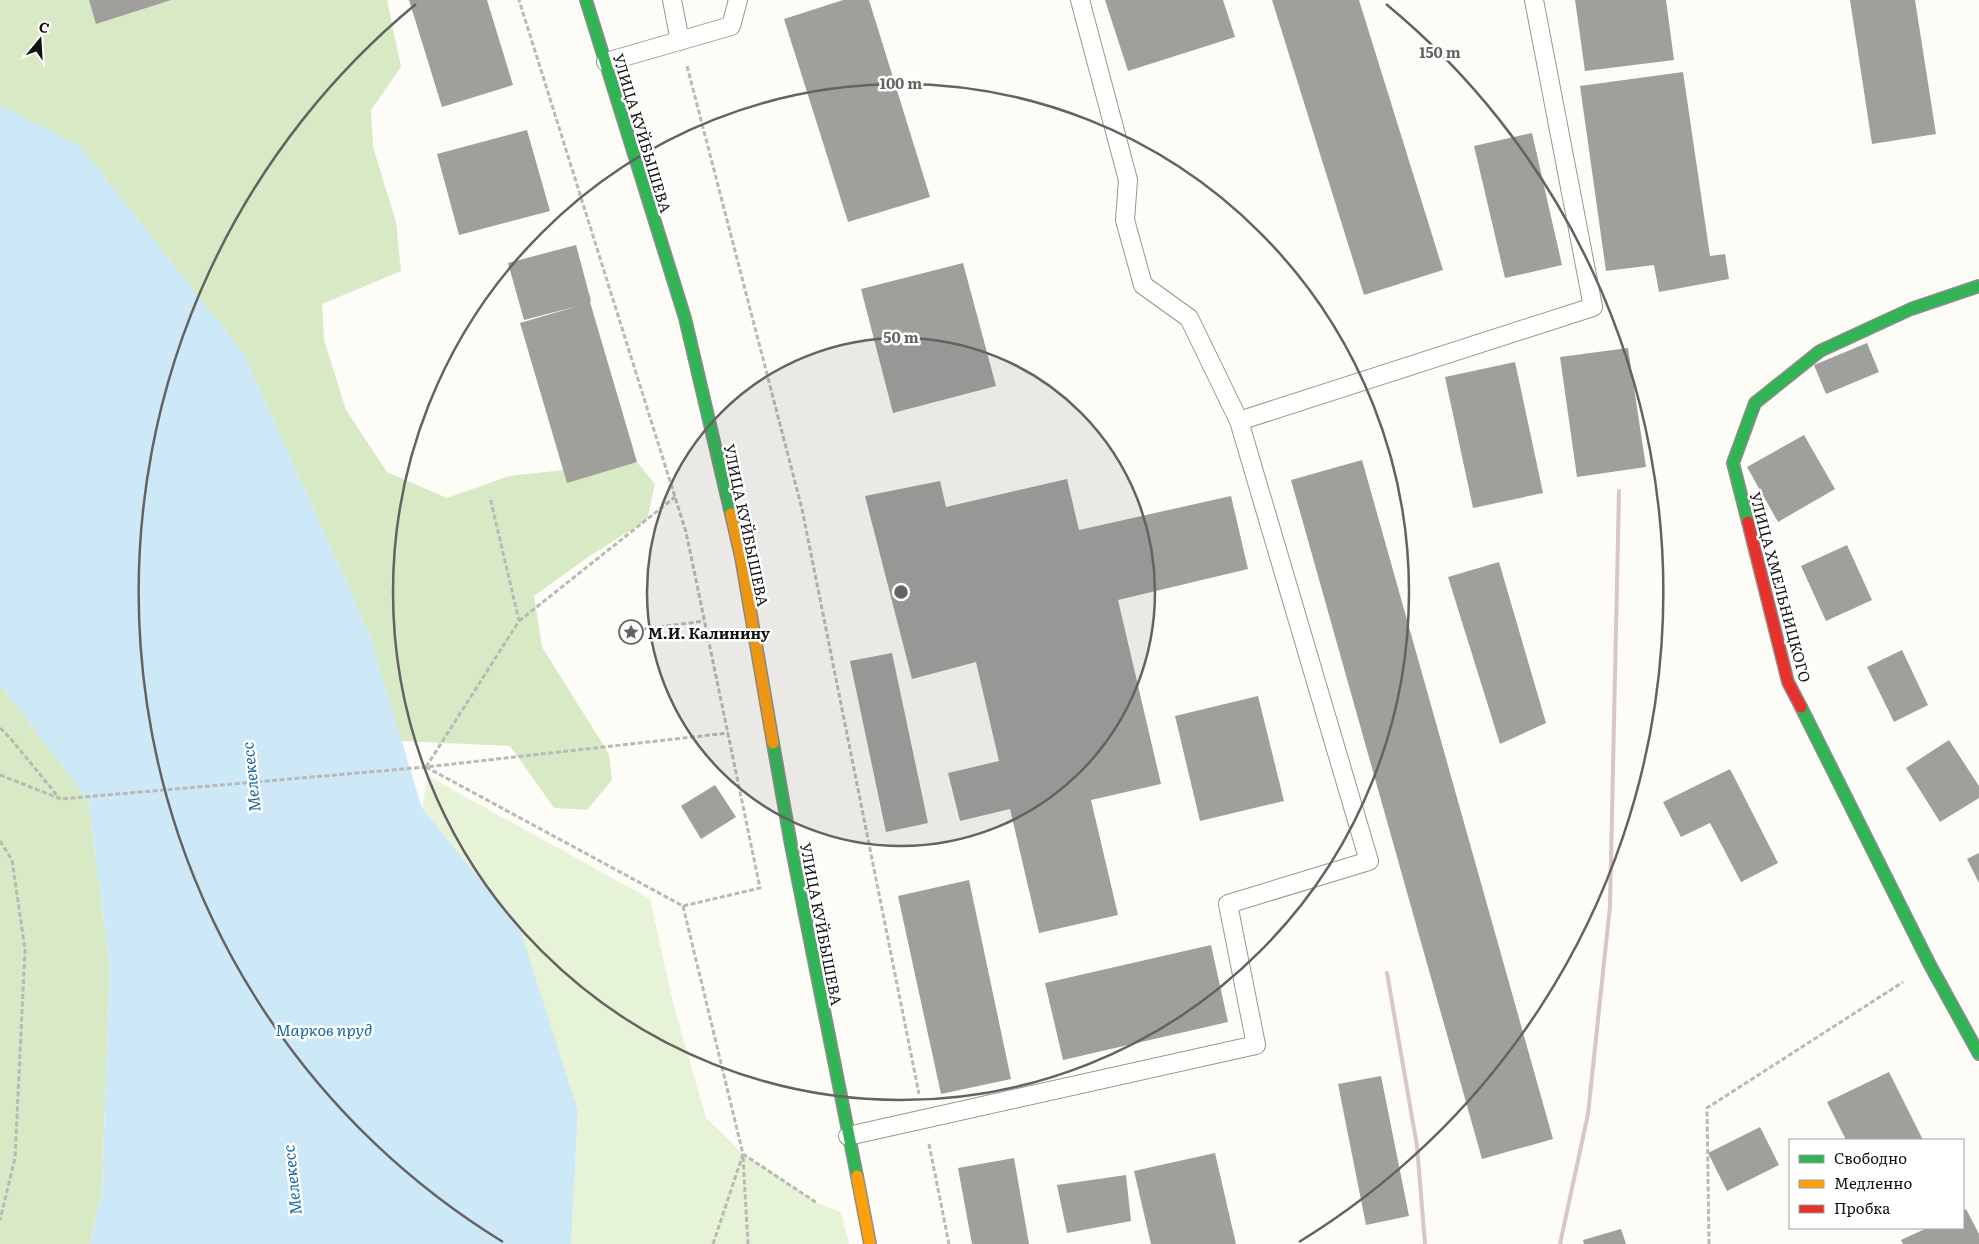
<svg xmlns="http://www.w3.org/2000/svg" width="1979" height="1244" viewBox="0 0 1979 1244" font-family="Literata,serif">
  <rect width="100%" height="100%" fill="#fdfcf7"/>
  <polygon fill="#e7f3d7" points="428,776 650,899 674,1007 706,1118 743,1154 817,1203 841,1212 849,1244 571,1244 578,1111 422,808"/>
  <g fill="#d8eac5">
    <polygon points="0,0 387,0 401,67 371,110 373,147 396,222 401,271 322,304 324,340 346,410 387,472 447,498 509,476 637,462 655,484 647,520 591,555 534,596 542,647 609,754 612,780 587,810 554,808 510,746 401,741 369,633 244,354 81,147 0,105"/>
    <polygon points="0,684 88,800 110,967 102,1190 90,1244 0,1244"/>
  </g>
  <polygon fill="#cde8f7" points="0,105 81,147 244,354 369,633 422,808 520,929 578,1111 571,1244 90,1244 102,1190 110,967 88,800 0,684"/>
  <g fill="#a19f9c">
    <polygon points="89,0 171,0 96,24"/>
    <polygon points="409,0 487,0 513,85 442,107"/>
    <polygon points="843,0 869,0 930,197 848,222 784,19"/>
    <polygon points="1105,0 1223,0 1235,37 1128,71"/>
    <polygon points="1272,0 1359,0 1443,270 1364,295"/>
    <polygon points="1575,0 1666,0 1674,60 1585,71"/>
    <polygon points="1850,0 1915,0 1936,134 1872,144"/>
    <polygon points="1683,72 1710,256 1725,254 1729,279 1659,292 1654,265 1606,271 1580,86"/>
    <polygon points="527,130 550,211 459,235 437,154"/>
    <polygon points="1532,133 1562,265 1505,278 1474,146"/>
    <polygon points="576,245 591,301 590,302 637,462 567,483 520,323 578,306 524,320 508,263"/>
    <polygon points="963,263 996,386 893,413 861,289"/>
    <polygon points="1867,343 1879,372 1826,394 1814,365"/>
    <polygon points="1628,348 1646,467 1577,477 1560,357"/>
    <polygon points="1515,362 1543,493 1473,508 1445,377"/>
    <polygon points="1804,435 1835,489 1778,522 1747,467"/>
    <polygon points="1362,460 1553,1139 1482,1159 1291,480"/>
    <polygon points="1067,479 1079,530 1231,496 1248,569 1118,600 1161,784 1091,800 1118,915 1039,933 1010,809 960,821 948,773 999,761 976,662 912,679 865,496 940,481 946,507"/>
    <polygon points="1847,545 1872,600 1826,621 1801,566"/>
    <polygon points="1499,562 1546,723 1500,744 1448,577"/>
    <polygon points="1902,650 1928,705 1894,722 1867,667"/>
    <polygon points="892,653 928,823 886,832 850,661"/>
    <polygon points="1258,696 1284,801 1200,821 1175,716"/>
    <polygon points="1949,740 1979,786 1979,798 1940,822 1906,768"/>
    <polygon points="1730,769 1778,863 1741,882 1710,823 1681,837 1663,802"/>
    <polygon points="715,785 736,817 701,839 681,806"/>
    <polygon points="1979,853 1979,883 1967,859"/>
    <polygon points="969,880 1011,1079 941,1094 898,896"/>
    <polygon points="1211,945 1228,1022 1063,1060 1045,983"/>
    <polygon points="1889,1072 1923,1140 1846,1140 1827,1102"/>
    <polygon points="1381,1076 1409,1216 1366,1225 1338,1084"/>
    <polygon points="1760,1127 1779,1165 1727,1191 1708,1153"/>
    <polygon points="1215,1153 1236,1244 1151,1244 1134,1171"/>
    <polygon points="1014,1158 1029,1244 972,1244 958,1168"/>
    <polygon points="1126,1175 1131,1221 1067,1233 1057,1185"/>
    <polygon points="1966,1209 1979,1234 1979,1244 1903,1244 1901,1240 1927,1228 1963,1228 1963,1211"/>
    <polygon points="1621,1229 1626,1244 1584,1244 1583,1240"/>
  </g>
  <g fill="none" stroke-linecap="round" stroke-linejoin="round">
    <g stroke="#979795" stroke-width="20">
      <g id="lane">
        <polyline points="672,0 680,41"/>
        <polyline points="606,62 731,26 738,0"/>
        <polyline points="1239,421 1593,307 1534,0"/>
        <polyline points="848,1136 1256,1045 1228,904 1369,861 1239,421 1189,318 1143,285 1125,220 1128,180 1080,0"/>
      </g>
    </g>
    <g stroke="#8e8d8b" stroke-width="14">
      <g id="fast">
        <polyline points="586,0 685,318 731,514"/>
        <polyline points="1748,522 1733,463 1755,403 1820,351 1911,309 1979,286"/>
        <polyline points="1801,707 1930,965 1979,1054"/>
        <polyline points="773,743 791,845 857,1176"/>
      </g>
    </g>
    <g stroke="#8e8d8b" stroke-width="14">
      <g id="slow">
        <polyline points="731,514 741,557 773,743"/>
        <polyline points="857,1176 870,1244"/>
      </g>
    </g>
    <g stroke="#8e8d8b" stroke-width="14">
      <polyline id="jam" points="1748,522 1788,682 1801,707"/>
    </g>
    <g stroke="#b9b9b8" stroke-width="3" stroke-dasharray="5 2.5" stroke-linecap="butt">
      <polyline points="687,66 802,509 919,1094"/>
      <polyline points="519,621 675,497"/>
      <polyline points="644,629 704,621"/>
      <polyline points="0,728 11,739 60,799"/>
      <polyline points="426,767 683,906 760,888 686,532 519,0"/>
      <polyline points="426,767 519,621 490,497"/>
      <polyline points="0,775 61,799 426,767 728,733"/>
      <polyline points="0,841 12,860 25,949 15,1158 0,1220"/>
      <polyline points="683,906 743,1154 817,1203"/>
      <polyline points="929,1144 949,1244"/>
      <polyline points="743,1157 748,1244"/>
      <polyline points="713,1244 743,1154"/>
      <polyline points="1709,1244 1707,1108 1903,982"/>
    </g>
    <use href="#lane" stroke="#fffffe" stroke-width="18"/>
    <use href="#fast" stroke="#30b455" stroke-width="11"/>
    <use href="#slow" stroke="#ff9f0a" stroke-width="11"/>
    <use href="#jam" stroke="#e5322d" stroke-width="11"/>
    <g stroke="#d9c6c7" stroke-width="4">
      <polyline points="1387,973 1417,1146 1425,1244"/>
      <polyline points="1560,1244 1588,1114 1610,906 1619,491"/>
    </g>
  </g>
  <circle cx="901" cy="592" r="254" fill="#646362" fill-opacity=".12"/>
  <g fill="none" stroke="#646362" stroke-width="2.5">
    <circle cx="901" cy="592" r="254"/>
    <circle cx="901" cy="592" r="508"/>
    <path d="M503 1242A762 762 0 0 1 416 4M1386 4A762 762 0 0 1 1299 1242"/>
  </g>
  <defs>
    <g id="sight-ring" transform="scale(1.25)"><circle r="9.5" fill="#fff" stroke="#646362" stroke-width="1.5"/><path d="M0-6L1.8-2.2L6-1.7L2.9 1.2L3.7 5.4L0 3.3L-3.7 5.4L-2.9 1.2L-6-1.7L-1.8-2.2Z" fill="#646362"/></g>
  </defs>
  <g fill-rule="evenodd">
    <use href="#sight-ring" x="631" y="632"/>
  </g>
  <g text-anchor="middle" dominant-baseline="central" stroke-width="5" stroke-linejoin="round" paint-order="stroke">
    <g font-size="15" fill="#111" stroke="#fff">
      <text transform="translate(643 133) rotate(73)">УЛИЦА КУЙБЫШЕВА</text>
      <text transform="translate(747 525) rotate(78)">УЛИЦА КУЙБЫШЕВА</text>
      <text transform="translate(1781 587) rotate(75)">УЛИЦА ХМЕЛЬНИЦКОГО</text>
      <text transform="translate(822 924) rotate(79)">УЛИЦА КУЙБЫШЕВА</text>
    </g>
    <g font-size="15" font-weight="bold" fill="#111" stroke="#fff" text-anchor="start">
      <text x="648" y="632">М.И. Калинину</text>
    </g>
    <g font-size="16" font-style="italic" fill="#1768a6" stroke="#fff">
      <text transform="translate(250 777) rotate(-96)">Мелекесс</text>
      <text x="324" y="1029">Марков пруд</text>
      <text transform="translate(291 1180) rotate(-96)">Мелекесс</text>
    </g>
  </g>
  <circle cx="901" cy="592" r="8" fill="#646362" stroke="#fff" stroke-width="2.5"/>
  <g font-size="15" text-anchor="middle" font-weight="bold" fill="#646362" stroke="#fff" stroke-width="5" stroke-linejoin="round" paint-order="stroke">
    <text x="1440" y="58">150 m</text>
    <text x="901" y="89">100 m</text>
    <text x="901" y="343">50 m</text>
  </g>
  <rect x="1789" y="1139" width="175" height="90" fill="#ffffff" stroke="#a0a0a0"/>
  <rect x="1799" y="1155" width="25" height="8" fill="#30b455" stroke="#a0a0a0"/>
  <text x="1834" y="1164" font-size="15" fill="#111111">Свободно</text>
  <rect x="1799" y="1180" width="25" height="8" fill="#ff9f0a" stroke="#a0a0a0"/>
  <text x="1834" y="1189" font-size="15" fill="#111111">Медленно</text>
  <rect x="1799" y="1205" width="25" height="8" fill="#e5322d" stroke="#a0a0a0"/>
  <text x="1834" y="1214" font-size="15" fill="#111111">Пробка</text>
  <g transform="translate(40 40) rotate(18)" stroke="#ffffff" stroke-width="4" paint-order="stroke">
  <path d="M0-4L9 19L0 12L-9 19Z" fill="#111111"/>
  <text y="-8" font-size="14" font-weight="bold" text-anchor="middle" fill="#111111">С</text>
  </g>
</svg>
